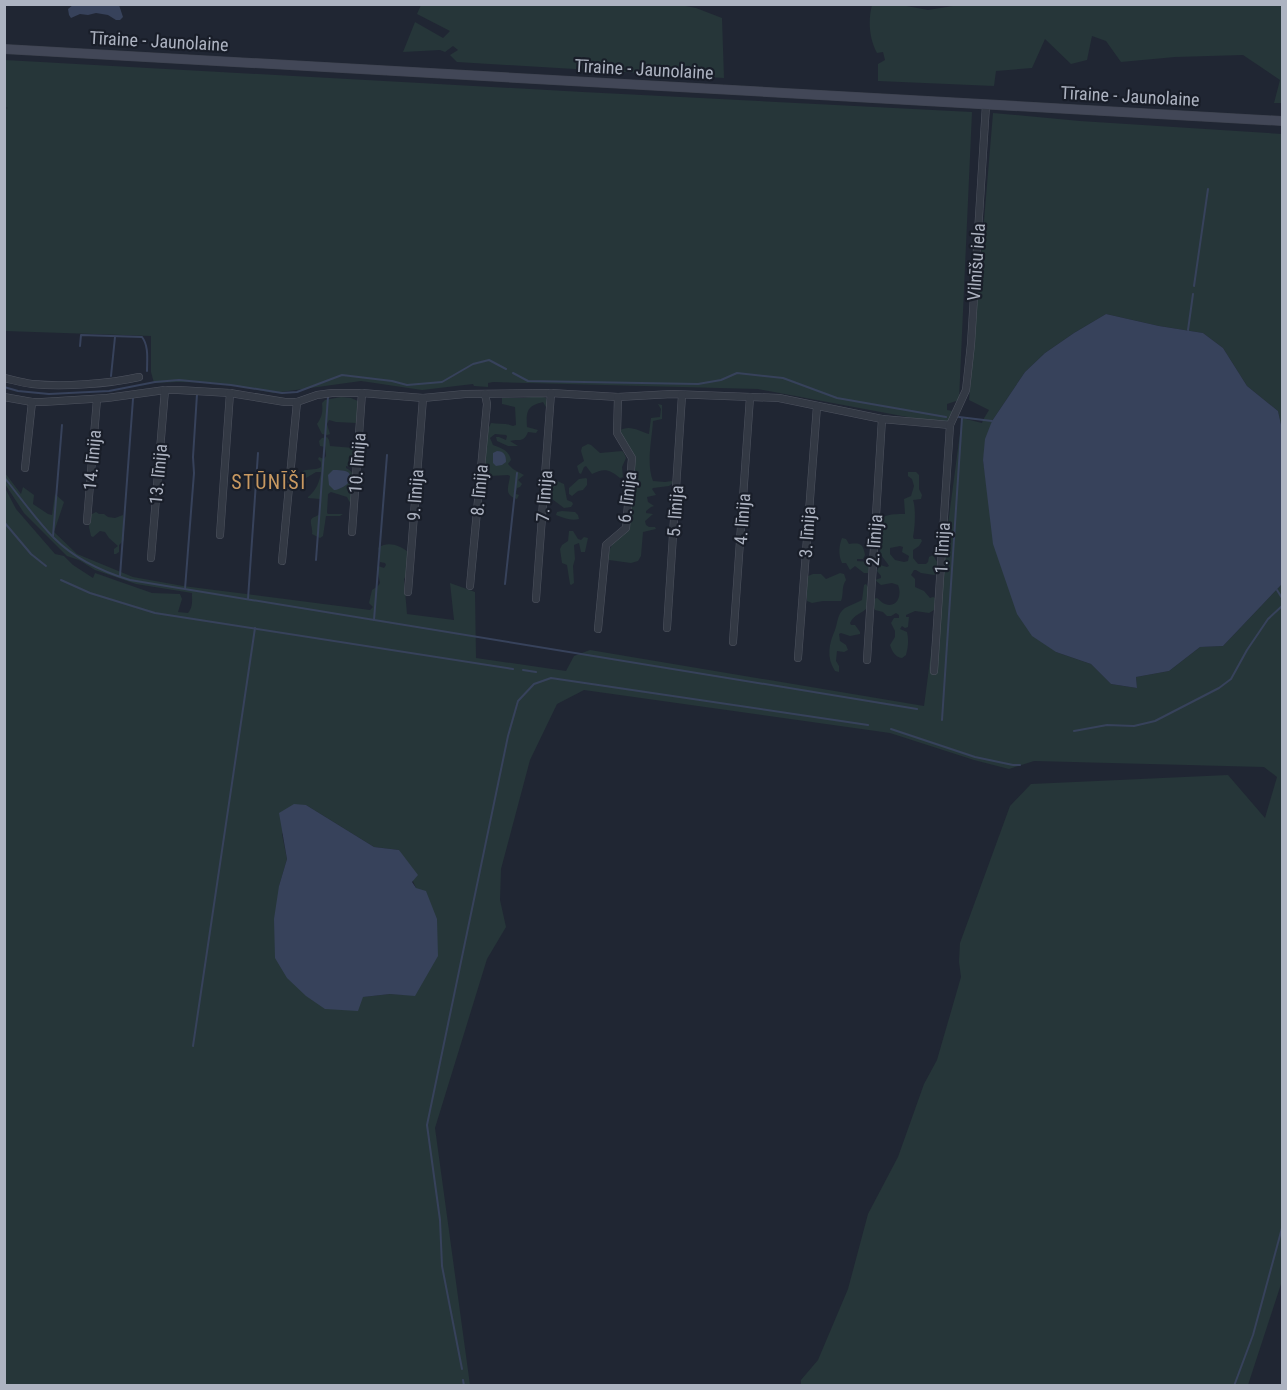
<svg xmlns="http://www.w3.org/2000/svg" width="1287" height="1390" viewBox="0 0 1287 1390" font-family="'Roboto Condensed',sans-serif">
  <rect width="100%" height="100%" fill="#202633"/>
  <g fill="#263639" fill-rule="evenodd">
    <path d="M965,4l317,1v98h-8l6,-23 -37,-25 -68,2 -54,5 -15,-21 -14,-5 -5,24 -16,4 -26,-25 -13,29 -36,3 -2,15 -116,-5v-17l7,-4 -2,-8 -6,1c-8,-15 -9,-33 -5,-48h29l27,5z"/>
    <polygon points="421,5 675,4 696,8 722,18 724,78 457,62 450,55 458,50 453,46 445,52 440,50 403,52 415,22 443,38 450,31 417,14"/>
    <polygon points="5,60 583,92 972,112 959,400 947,404 947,410 953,411 950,425 758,389 493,382 488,383 488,387 474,386 473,384 422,390 361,381 274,393 221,383 178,382 154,383 151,372 151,336 5,331 4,109 8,108 5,107"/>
    <path d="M993,113l87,8 202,13v295l-4,-18 -31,-25 -24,-38 -20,-15 -44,-7 -53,-12 -32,19 -29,20 -20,19 -33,49 -9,39 7,47 66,145 35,12 20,20 26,4 -1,-11 33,-6 31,-24 23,-1 59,-62v697l-34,104h-447v-5l17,-20 30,-71 20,-75 30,-57 26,-73 13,-24 24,-83 -2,-15 1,-19 50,-137 21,-22 197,-9 37,43 12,-41 -13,-10 -230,-6 -25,8 -35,-9 -84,-27 -306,-43 -27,14 -27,56 -29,109 -1,31 6,27 -19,32 -52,169 35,257h-465v-897l11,21 39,45 9,2 9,9 20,13 2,-5 57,20 28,1 2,5 -4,13 10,1c5,-6 4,-12 4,-20l-56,-9 -41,-14 -16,-10 -12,-4 -43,-43 -19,-29v-11l16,21 2,-7 11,8 -1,9 15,10 4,1 3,-21 9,8 -10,30 23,22 56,23 50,9 187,24 3,-3 -4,-4 3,-13 6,-4 2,-3 -3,-15 1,-2 6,2 2,-3 -1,-2 -5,-1v-7l-2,-7c10,-7 21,-3 30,4l-1,23 -3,4 3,35 47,6 -4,-37 25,9 1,66 90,13 8,-15 16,-6 334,56 38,-288 20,5 1,-3 6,-10 -20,-10zM306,805l68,42 25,3 17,38 -1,107 -25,-1 -27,3 -84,-111 8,-27 -5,-25z"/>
    <path d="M539,396l7,2 2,8 -1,3 -4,-7c-16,4 -17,9 -16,25l11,3 -2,3 -8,-1c-5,12 -9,6 -18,9l8,5h-10l-11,-5 -1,-4h3l7,3 1,-4 -1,-1 -11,-1 -5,4 3,7c8,3 16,5 18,15l-3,4 5,5 11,6 -6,5 4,4 -2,3 -3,1 -1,6 3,1 -2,4c-14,-4 -8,-13 -7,-23l-2,-1 -19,1 -4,-3c-1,-12 0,-40 6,-50 7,1 16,0 22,3l3,-1 -1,-18 -13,-3v-6h21z"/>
    <path d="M341,397l10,1 7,3 -1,22 -21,-1 -7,-2 -2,4 3,10 -3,1 -5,-1 -5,-10c5,-7 6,-12 5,-21l3,-3z"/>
    <path d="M658,404l4,1v14l-9,2c-1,18 -7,43 0,60l12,1 7,-1 1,2 -4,3 -16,2 -1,1 4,6 -9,2 1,5 6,4 -3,1 -5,4v2l7,1 -8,7 1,4 3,2h6l1,2 -13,3 -2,24 -3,5 -7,2 -22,-3c-2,-15 9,-22 18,-32l5,-73 -13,-24c10,-7 20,0 30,3l2,-16 9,-1 1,-8z"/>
    <path d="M327,437l2,3 1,6 24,2v20l-8,-2v2c13,6 7,18 6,31l-2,3 -1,-1 -2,-4 -16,-5 -3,2 -1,19 1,1h15l-3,2h-14l-3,20 -3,2 -8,-4c1,-4 -2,-11 -1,-14 1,-3 7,-4 9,-6v-15l-12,-1v-1c8,-6 12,-16 13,-25h-5l-10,6 -4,-1v-5c4,-4 13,-1 19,-5v-5l-3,-3 1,-2 5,2 2,-3 -1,-9 -5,-1 -1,-5 3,-3z"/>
    <path d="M588,444l3,1 9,8 22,-2 2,2 2,5 -4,9 1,10 -3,1c-11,-9 -16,-10 -28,-4l-6,-8 -2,1 -3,7 -2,-1 -2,-7 7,-5 -3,-10 1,-4z"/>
    <path d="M908,472h8l3,3v14l3,6 -1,4 -8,1c3,8 2,28 0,37l1,2h7l1,2 -3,5 -6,4v8l5,6h8l2,-2 1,-5 4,-2 4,7 -1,12 -2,1 -13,-2 -5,-3h-2l-3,5 4,4v8l9,4 6,7 3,-1 2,1 -1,12 -5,3 -14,-2 -9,4v2h3l-1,10 -3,1 -3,-2 -2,3 7,3c2,8 1,16 -1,23l-4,3c-7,-1 -10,-7 -12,-13l5,-8v-6l-4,-8 3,-5h5v-3l-3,-2 -5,3h-4l-4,-4 -8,-2 -1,-2 -1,-9 4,-1c3,2 5,5 8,6 13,5 17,-10 13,-19l-6,-2 -11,2 -6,-5 6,-2v-2l-4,-5 3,-6 7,2 2,-1c-6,-10 -12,-11 -7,-24 -10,-26 1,-28 23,-28l-1,-15 7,-3 3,-10 -2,-7 -4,-3zM900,546l3,1 -1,5 7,4 -1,5 -4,1 -9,-2 -5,-6v-6z"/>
    <polygon points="586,478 587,479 587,485 583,490 578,491 572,496 569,494 569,488 579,479"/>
    <polygon points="557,481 564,484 567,500 572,502 573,504 571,507 564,508 552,499 550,491"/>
    <path d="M562,511l13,1 3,3 1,4c-8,2 -15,-1 -23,-4l1,-3z"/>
    <polygon points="96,512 99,514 104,514 108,517 115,518 123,515 124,540 119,545 119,552 116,554 114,554 114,549 118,546 109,538 105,532 100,531 93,537 91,536 89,527 90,515"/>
    <polygon points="569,531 573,531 578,539 581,540 584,537 588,538 585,552 581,552 579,543 574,545 575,559 573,566 574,583 571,585 570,584 567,565 562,563 560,549 562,545 568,541"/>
    <path d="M842,538l4,1 3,5c11,-1 14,-1 16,11l-2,4h-6v2l11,1 2,3 -2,8h-4l-9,-7 -5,4 -4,-7h-4c-4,-9 -3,-17 0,-25z"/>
    <path d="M840,573l4,1 2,6c-5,7 -2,14 -5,21h-18l-11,2 -5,-2 -1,-18 2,-7 5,-2h8l5,5z"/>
    <path d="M866,584l2,3v20c-6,7 -14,7 -18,16l1,2h4l5,7v2l-10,2 -9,-3 -2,1 1,7 6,4 2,5 -4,2 -7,-1 -1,10 3,5v6l-4,-1c-9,-14 -6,-27 0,-41 3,-8 2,-16 10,-22 5,-3 12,-5 17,-8l2,-15z"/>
  </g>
  <g fill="#37425b">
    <polygon points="73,5 119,5 123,17 120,20 116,20 108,15 96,13 88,15 80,14 71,18 69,15 68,9"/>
    <path d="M1106,314l53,12 44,7 20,15 24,38 31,25 4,18v120c-2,10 1,24 0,35l-59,62 -23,1 -31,24 -33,6 1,11 -26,-4 -20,-20 -35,-12 -24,-16 -15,-22 -24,-70 -10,-84 2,-21 7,-18 33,-49 20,-19 29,-20z"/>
    <path d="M497,451c7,0 9,4 9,11l-4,3 -6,1 -3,-3v-10z"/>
    <path d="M333,470c5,0 13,0 16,3 6,9 -9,17 -15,17l-5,-5 -1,-10z"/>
    <polygon points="294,804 306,805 374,847 399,850 418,875 412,882 416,888 426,891 437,919 438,956 415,996 390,994 363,997 358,1011 325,1009 306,996 287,978 275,958 274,919 279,886 287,859 279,813"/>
  </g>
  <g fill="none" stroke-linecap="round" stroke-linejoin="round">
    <g stroke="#37425b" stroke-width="2">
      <polyline points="1194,286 1208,189"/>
      <polyline points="1188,330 1193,294"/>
      <path d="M80,346l1,-11 61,2c7,9 5,23 5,34"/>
      <polyline points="513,373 528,381 698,384 721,380 737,373 783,378 837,398 946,417"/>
      <polyline points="111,376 115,337"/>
      <polyline points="4,387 18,391 49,394 109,391 155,382 179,380 231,385 282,393 297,392 342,375 392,381 407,385 442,382 473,364 489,360 506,369"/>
      <polyline points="959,417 992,421"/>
      <path d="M4,477c16,20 32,43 50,61 21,21 49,34 76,42l787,129"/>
      <polyline points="4,522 31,554 46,566"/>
      <polyline points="53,536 62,425"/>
      <polyline points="316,560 328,397"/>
      <polyline points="120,576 133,399"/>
      <polyline points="61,580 90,593 155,613 513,669"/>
      <polyline points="505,584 517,473"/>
      <polyline points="185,589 194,473 193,457 197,394"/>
      <polyline points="1277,590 1282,598"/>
      <polyline points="248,599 258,453"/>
      <polyline points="374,620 387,455"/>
      <polyline points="523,670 536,672"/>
      <polyline points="942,720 962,418"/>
      <polyline points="891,729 975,757 1013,765 1020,765"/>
      <polyline points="1074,731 1107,725 1134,726 1155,721 1219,688 1231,679 1247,650 1268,619 1282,606"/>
      <polyline points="193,1046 255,628"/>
      <polyline points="462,1369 442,1266 440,1220 427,1125 508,736 518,701 534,684 551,678 868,725"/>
      <polyline points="463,1380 464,1386"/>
      <polyline points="1234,1386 1253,1335 1282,1228"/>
    </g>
    <g stroke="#4e535f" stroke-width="8">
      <g id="minor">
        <path d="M4,378c9,2 19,5 28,6 31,3 76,0 107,-7"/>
        <polyline points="4,397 32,402 42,402 107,398 165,390 178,390 230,393 285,402 297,402 317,395 332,393 362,393 423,398 465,394 551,393 618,397 672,394 779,398 882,419 950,425 966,390 971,344 986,105"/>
        <polyline points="25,468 32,402"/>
        <polyline points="87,521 97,399"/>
        <polyline points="352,532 362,393"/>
        <polyline points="220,535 230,393"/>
        <polyline points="151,558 165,390"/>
        <polyline points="282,561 297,402"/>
        <polyline points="470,586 487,404 485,394"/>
        <polyline points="408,592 423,398"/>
        <polyline points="536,599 551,393"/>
        <polyline points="667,628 682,395"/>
        <polyline points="598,629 606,545 626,528 632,458 617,433 618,397"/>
        <polyline points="733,642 750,397"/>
        <polyline points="798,658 817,406"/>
        <polyline points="867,660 882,419"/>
        <polyline points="934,671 950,425"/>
      </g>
    </g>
    <g stroke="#3d424e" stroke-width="10">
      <polyline id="secondary" points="4,49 1282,121"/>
    </g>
    <use href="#minor" stroke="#333944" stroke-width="7"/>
    <use href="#secondary" stroke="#424757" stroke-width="9"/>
  </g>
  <g text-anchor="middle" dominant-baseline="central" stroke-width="4.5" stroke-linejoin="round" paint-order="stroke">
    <g font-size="18" fill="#adb3c1" stroke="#191e29">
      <text transform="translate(159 41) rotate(3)">Tīraine - Jaunolaine</text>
      <text transform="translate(644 69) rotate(3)">Tīraine - Jaunolaine</text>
      <text transform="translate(1130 96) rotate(3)">Tīraine - Jaunolaine</text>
      <text transform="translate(976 262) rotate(-86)">Vilnīšu iela</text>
      <text transform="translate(92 460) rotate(-85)">14. līnija</text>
      <text transform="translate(357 463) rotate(-86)">10. līnija</text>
      <text transform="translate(158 474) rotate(-85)">13. līnija</text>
      <text transform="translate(479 490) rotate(-85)">8. līnija</text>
      <text transform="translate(415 495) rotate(-86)">9. līnija</text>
      <text transform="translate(544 496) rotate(-86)">7. līnija</text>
      <text transform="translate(627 497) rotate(-83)">6. līnija</text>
      <text transform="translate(675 511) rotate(-86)">5. līnija</text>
      <text transform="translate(742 519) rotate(-86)">4. līnija</text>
      <text transform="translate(807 532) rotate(-86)">3. līnija</text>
      <text transform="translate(874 540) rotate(-86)">2. līnija</text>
      <text transform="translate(942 548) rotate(-87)">1. līnija</text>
    </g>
    <g font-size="20" letter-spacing="1.5" fill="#c99961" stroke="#191e29">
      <text x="269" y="482">STŪNĪŠI</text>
    </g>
  </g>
  <rect width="1287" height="1390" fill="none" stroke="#adb3c1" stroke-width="12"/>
</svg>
